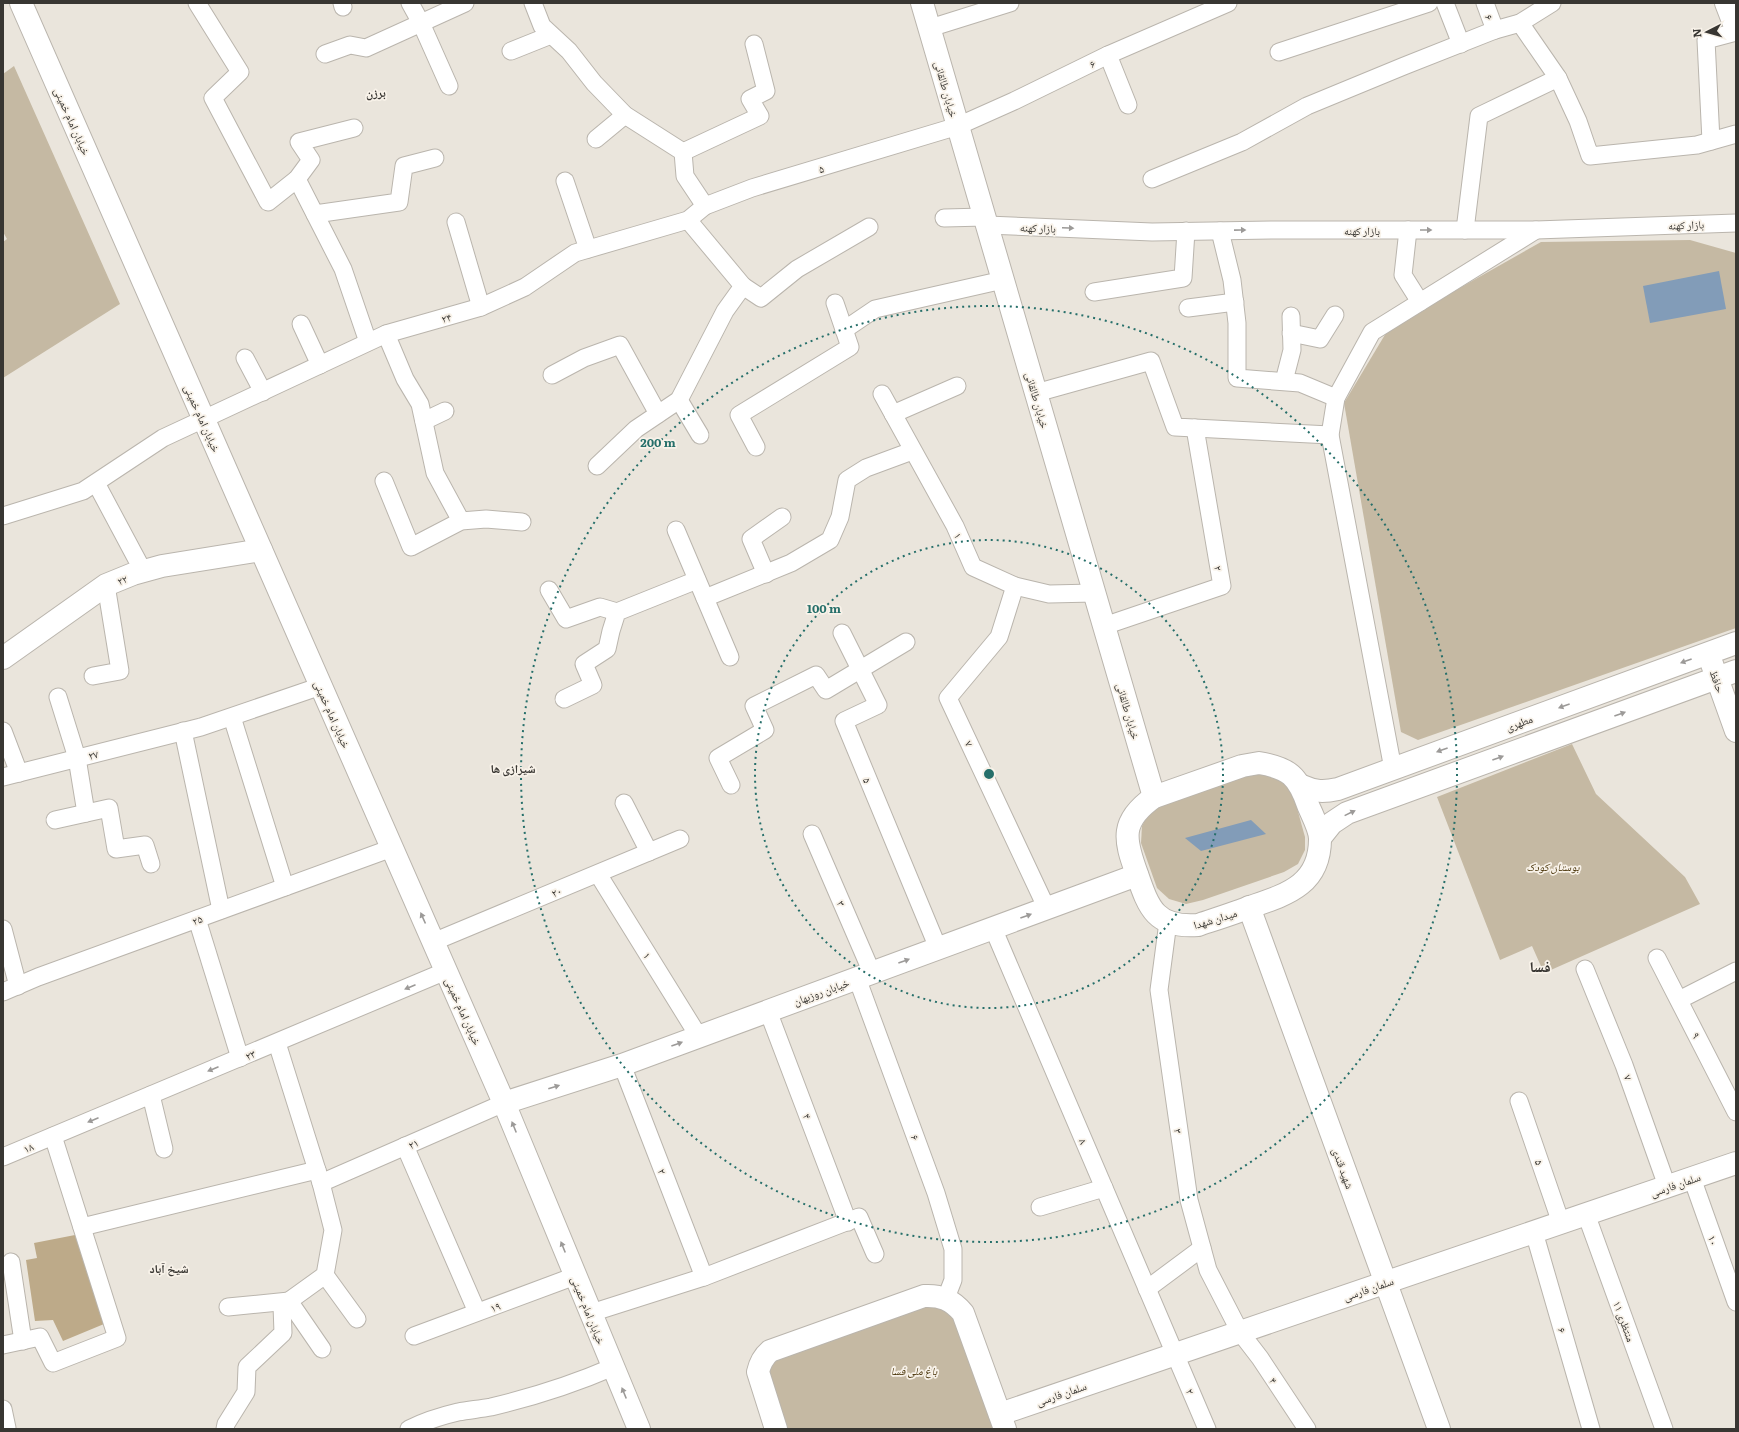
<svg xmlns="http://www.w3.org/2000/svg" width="1739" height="1432" viewBox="0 0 1739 1432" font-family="Literata,'Noto Naskh Arabic',serif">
  <rect width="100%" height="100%" fill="#eae5dc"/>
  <g fill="#c5b9a3">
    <polygon points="14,66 120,304 3,378 3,242 7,239 3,232 3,74"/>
    <polygon points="1690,240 1736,253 1736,628 1418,740 1401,732 1344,403 1389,328 1541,242"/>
    <polygon points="1572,744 1596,794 1685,877 1700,904 1544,973 1532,946 1500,960 1437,797"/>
    <polygon points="1262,774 1281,777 1292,790 1305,837 1305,850 1298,864 1284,872 1203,900 1186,904 1169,899 1157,888 1141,843 1142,826 1149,812 1162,803 1241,777"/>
    <polygon points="924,1303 956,1312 998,1429 782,1429 766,1366 774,1358"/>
  </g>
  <polygon fill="#bdaa89" points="75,1235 104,1324 63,1341 53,1320 35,1321 26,1260 37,1258 34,1243"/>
  <g fill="#829cb8">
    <polygon points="1719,271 1726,309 1650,323 1643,286"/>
    <polygon points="1251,820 1266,834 1201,851 1185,838"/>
  </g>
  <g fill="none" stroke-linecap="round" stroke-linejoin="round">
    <g stroke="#bab5ad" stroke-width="19">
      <g id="street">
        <polyline points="197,3 240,72 213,98 268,202 297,179 311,160 299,142 354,128"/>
        <polyline points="342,3 343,7"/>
        <polyline points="410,3 421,23 449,86"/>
        <polyline points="533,3 542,26 569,51 594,83 625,115 683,152 685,176 705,206"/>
        <polyline points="1445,3 1461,44"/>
        <polyline points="1485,3 1495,30"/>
        <polyline points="1520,23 1558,78 1578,121 1590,156 1697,145 1736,134"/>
        <polyline points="930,28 1010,3"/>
        <polyline points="511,51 551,35"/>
        <polyline points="1279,52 1429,3"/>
        <polyline points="325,54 350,45 366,48 465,3"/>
        <polyline points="1108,55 1128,105"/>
        <polyline points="596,139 625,115"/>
        <polyline points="1711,141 1706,40 1736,32"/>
        <polyline points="683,152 760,116 750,99 766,91 754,44"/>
        <polyline points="297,179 343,269 368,342"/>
        <polyline points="1152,179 1242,142 1307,106 1404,66 1495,30 1520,23 1552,3"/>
        <polyline points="565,181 588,249"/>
        <polyline points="315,214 399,202 404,166 435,158"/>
        <polyline points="944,218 985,217"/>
        <polyline points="456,222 481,307"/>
        <polyline points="987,225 1152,232 1271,230 1536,230 1736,223"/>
        <polyline points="1408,230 1403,275 1420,302"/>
        <polyline points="1465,230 1479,116 1558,78"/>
        <polyline points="1220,231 1232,280 1237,323 1237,378 1300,383 1336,398"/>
        <polyline points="743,286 761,298 797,269 869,227"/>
        <polyline points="1094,292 1183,278 1186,231"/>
        <polyline points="1188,308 1235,302"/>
        <polyline points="301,324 320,365"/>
        <polyline points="844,330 875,309 1003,280"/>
        <polyline points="1291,333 1320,339 1335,315"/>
        <polyline points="386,334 405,379 420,404 435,473 461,521"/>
        <polyline points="245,358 263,392"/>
        <polyline points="552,375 584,358 620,345 658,414"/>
        <polyline points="1284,381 1292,350 1291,316"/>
        <polyline points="1036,393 1151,361 1175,427 1330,435"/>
        <polyline points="882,394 955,526 973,567 1015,586 1049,594 1094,593"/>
        <polyline points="679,400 700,435"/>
        <polyline points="893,414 957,386"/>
        <polyline points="424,421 445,411"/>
        <polyline points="756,447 739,415 850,347 835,303"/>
        <polyline points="597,466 636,429 679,400 725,311 743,286 688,220"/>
        <polyline points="384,481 411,547 461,521 486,519 522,522"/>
        <polyline points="96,483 143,571"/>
        <polyline points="3,516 83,491 163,438 386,334 481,307 525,287 575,253 688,220 705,206 752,188 958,126 1014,101 1108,55 1228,3"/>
        <polyline points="676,530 730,657"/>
        <polyline points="766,574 751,539 782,517"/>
        <polyline points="1015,586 999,637 948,698 1047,909"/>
        <polyline points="549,590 566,619 600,607 617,612"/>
        <polyline points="705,598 791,563 830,540 840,517 847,480 866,468 912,451"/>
        <polyline points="1104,626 1222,586 1195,428"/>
        <polyline points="842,633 878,705 844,721 938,948"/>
        <polyline points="93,676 120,671 106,585"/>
        <polyline points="58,697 77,758 86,813"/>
        <polyline points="564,699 593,685 584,664 607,649 611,631 617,612 697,580"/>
        <polyline points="232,717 285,887"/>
        <polyline points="3,731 19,773"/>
        <polyline points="183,731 221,910"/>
        <polyline points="1393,769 1330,435 1336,398 1372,332 1536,230"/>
        <polyline points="3,777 201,727 321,686"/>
        <polyline points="731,785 718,758 765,730 754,706 816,675 826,690 906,642"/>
        <polyline points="624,803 649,852"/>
        <polyline points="55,820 109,808 116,849 145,845 151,864"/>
        <polyline points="812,834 872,973"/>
        <polyline points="598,874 699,1037"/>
        <polyline points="197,919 240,1058"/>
        <polyline points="1168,922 1159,990 1189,1200 1208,1270 1240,1332 1260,1358 1307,1429"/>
        <polyline points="993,928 1207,1429"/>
        <polyline points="3,929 18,986"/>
        <polyline points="433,942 680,839"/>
        <polyline points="1657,958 1736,1112"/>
        <polyline points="1585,969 1624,1065 1667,1186"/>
        <polyline points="857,978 936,1193 953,1249 953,1280 946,1298"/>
        <polyline points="3,992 38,977 392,848"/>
        <polyline points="1679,1000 1736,971"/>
        <polyline points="768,1011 848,1222"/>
        <polyline points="622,1065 704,1277"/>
        <polyline points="151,1095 164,1149"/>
        <polyline points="1519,1101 1561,1223"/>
        <polyline points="405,1146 477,1312"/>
        <polyline points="3,1157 446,971"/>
        <polyline points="1692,1178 1736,1302"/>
        <polyline points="321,1183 504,1103"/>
        <polyline points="1040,1207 1104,1188"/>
        <polyline points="1586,1214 1664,1429"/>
        <polyline points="82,1227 317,1170"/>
        <polyline points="1534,1232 1591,1429"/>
        <polyline points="11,1262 23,1341"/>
        <polyline points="325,1275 357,1319"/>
        <polyline points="1147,1289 1202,1248"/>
        <polyline points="228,1307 289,1301 322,1349"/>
        <polyline points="591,1313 704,1277 859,1217 875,1254"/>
        <polyline points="414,1336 575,1276"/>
        <polyline points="3,1345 40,1337 53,1363 117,1338 53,1136"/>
        <polyline points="3,1409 7,1428"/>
        <polyline points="225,1429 226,1424 246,1392 247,1367 283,1333 282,1306 325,1275 333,1230 321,1183 277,1043"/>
        <path d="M409,1429c16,-8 32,-13 49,-17 11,-2 22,-3 33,-5 42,-10 83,-23 122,-40"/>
      </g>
    </g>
    <g stroke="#bab5ad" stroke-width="24">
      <g id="secondary">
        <polyline points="21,3 504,1103 639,1429"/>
        <polyline points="922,3 1154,797"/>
        <polyline points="1726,3 1736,29"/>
        <polyline points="3,658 106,585 133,574 162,566 261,550"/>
        <polyline points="1712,664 1736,731"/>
        <path d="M1259,763c30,5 39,13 49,42 4,10 12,24 12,34 0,45 -32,55 -67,67 -18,7 -37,13 -55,19 -42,3 -49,-16 -61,-51 -13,-35 -17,-53 17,-77l88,-31z"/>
        <path d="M1302,786c13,6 22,6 36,3l398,-146"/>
        <polyline points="1320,838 1332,823 1347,813 1736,671"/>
        <polyline points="1249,907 1439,1429"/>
        <polyline points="504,1103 622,1065 1137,875"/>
        <polyline points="1000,1414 1736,1163"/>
        <path d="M776,1429l-18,-57c2,-9 5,-15 12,-21l154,-55c17,-1 28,4 39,17l42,116"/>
      </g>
    </g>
    <use href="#street" stroke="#fff" stroke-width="17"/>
    <use href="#secondary" stroke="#fff" stroke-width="22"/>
  </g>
  <defs><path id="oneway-solid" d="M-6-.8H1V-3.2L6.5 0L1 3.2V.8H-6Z"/></defs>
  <g fill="#9c9a98">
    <use href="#oneway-solid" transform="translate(1068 228) rotate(2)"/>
    <use href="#oneway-solid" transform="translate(1240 230) rotate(-1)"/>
    <use href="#oneway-solid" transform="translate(1426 230)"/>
    <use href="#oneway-solid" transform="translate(1686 661) rotate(160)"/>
    <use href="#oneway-solid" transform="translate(1564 706) rotate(160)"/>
    <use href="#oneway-solid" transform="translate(1620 714) rotate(-20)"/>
    <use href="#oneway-solid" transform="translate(1442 750) rotate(160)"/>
    <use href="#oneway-solid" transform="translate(1498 758) rotate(-20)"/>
    <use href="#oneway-solid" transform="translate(1350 813) rotate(-26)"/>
    <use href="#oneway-solid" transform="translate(1026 916) rotate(-20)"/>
    <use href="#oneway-solid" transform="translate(423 918) rotate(-114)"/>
    <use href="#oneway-solid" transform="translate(904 961) rotate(-20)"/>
    <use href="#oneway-solid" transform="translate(410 987) rotate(157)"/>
    <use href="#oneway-solid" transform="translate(677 1044) rotate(-20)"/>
    <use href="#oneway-solid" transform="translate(213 1069) rotate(157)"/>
    <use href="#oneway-solid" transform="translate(554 1087) rotate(-18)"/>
    <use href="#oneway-solid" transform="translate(93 1120) rotate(157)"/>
    <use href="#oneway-solid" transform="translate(514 1127) rotate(-112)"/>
    <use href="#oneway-solid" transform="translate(563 1247) rotate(-112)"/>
    <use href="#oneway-solid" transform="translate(624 1393) rotate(-112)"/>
  </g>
  <g fill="none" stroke="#266f6a" stroke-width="2" stroke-dasharray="2 4">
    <circle cx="989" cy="774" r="234"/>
    <circle cx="989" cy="774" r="468"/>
  </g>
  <g text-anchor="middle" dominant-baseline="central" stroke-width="3.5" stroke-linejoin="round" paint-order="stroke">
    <g font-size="11" fill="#383632" stroke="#f8f2e9">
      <text transform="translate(1490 17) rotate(71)">۶</text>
      <text transform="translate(1092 63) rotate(-26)">۶</text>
      <text transform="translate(947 89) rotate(74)">خیابان طالقانی</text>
      <text transform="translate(73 121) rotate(66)">خیابان امام خمینی</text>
      <text transform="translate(821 168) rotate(-17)">۵</text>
      <text transform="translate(1686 224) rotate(-2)">بازار کهنه</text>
      <text transform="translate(1038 227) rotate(2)">بازار کهنه</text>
      <text x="1362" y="230">بازار کهنه</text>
      <text transform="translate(446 317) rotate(-16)">۲۴</text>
      <text transform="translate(1038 400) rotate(74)">خیابان طالقانی</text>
      <text transform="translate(203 418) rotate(66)">خیابان امام خمینی</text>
      <text transform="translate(959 535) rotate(65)">۱</text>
      <text transform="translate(1219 568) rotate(80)">۲</text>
      <text transform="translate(122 579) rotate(-22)">۲۲</text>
      <text transform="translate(1718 681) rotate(70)">حافظ</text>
      <text transform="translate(1129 711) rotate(74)">خیابان طالقانی</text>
      <text transform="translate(333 714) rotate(66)">خیابان امام خمینی</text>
      <text transform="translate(1519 722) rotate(-20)">مطهری</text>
      <text transform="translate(970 743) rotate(65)">۷</text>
      <text transform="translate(93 754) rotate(-14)">۲۷</text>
      <text transform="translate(868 780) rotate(68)">۵</text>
      <text transform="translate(556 891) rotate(-23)">۲۰</text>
      <text transform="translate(842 903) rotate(67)">۳</text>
      <text transform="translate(1215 918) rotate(-17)">میدان شهدا</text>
      <text transform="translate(197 919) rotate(-20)">۲۵</text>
      <text transform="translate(648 955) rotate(58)">۱</text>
      <text transform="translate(821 991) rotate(-20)">خیابان روزبهان</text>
      <text transform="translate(464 1011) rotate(66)">خیابان امام خمینی</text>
      <text transform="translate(1697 1035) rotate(63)">۹</text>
      <text transform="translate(250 1054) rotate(-23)">۲۳</text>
      <text transform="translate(1629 1077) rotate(70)">۷</text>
      <text transform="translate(808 1116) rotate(69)">۴</text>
      <text transform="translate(1179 1131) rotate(82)">۳</text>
      <text transform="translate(916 1137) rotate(70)">۶</text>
      <text transform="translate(1084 1141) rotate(67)">۸</text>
      <text transform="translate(413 1143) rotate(-23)">۲۱</text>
      <text transform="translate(28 1147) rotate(-23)">۱۸</text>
      <text transform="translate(1540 1162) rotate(71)">۵</text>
      <text transform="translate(1344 1168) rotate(70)">شهید قندی</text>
      <text transform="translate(663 1171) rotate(69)">۲</text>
      <text transform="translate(1675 1184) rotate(-19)">سلمان فارسی</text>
      <text transform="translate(1714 1240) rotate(71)">۱۰</text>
      <text transform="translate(1368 1288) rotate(-19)">سلمان فارسی</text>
      <text transform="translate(495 1306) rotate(-20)">۱۹</text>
      <text transform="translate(589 1310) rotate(68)">خیابان امام خمینی</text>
      <text transform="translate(1625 1321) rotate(70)">منتظری ۱۱</text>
      <text transform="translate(1563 1330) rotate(74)">۶</text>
      <text transform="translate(1274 1380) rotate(57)">۴</text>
      <text transform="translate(1191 1391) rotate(67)">۲</text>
      <text transform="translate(1061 1393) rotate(-19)">سلمان فارسی</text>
    </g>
    <g font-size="11" font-style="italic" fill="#4c370c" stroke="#f8f2e9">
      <text x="1553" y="866">بوستان کودک</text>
      <text x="914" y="1370">باغ ملی فسا</text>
    </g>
    <g font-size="12" font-weight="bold" fill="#383632" stroke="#f8f2e9">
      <text x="376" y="92">برزن</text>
      <text x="513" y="768">شیرازی ها</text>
      <text x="169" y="1268">شیخ آباد</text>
    </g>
    <g font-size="15" font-weight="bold" fill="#383632" stroke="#f8f2e9">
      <text x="1540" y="965">فسا</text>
    </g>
  </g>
  <circle cx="989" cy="774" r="6" fill="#266f6a" stroke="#f8f2e9" stroke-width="2"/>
  <g font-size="12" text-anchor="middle" font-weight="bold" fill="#266f6a" stroke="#f8f2e9" stroke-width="3.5" stroke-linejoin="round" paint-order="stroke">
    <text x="658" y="447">200 m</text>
    <text x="824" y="613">100 m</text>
  </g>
  <rect width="1739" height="1432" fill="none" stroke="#383632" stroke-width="8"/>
  <g transform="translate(1707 32) rotate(264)" stroke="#f8f2e9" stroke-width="3" paint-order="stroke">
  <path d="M0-3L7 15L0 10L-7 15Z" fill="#383632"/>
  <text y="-6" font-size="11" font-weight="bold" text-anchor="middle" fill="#383632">N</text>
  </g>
</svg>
